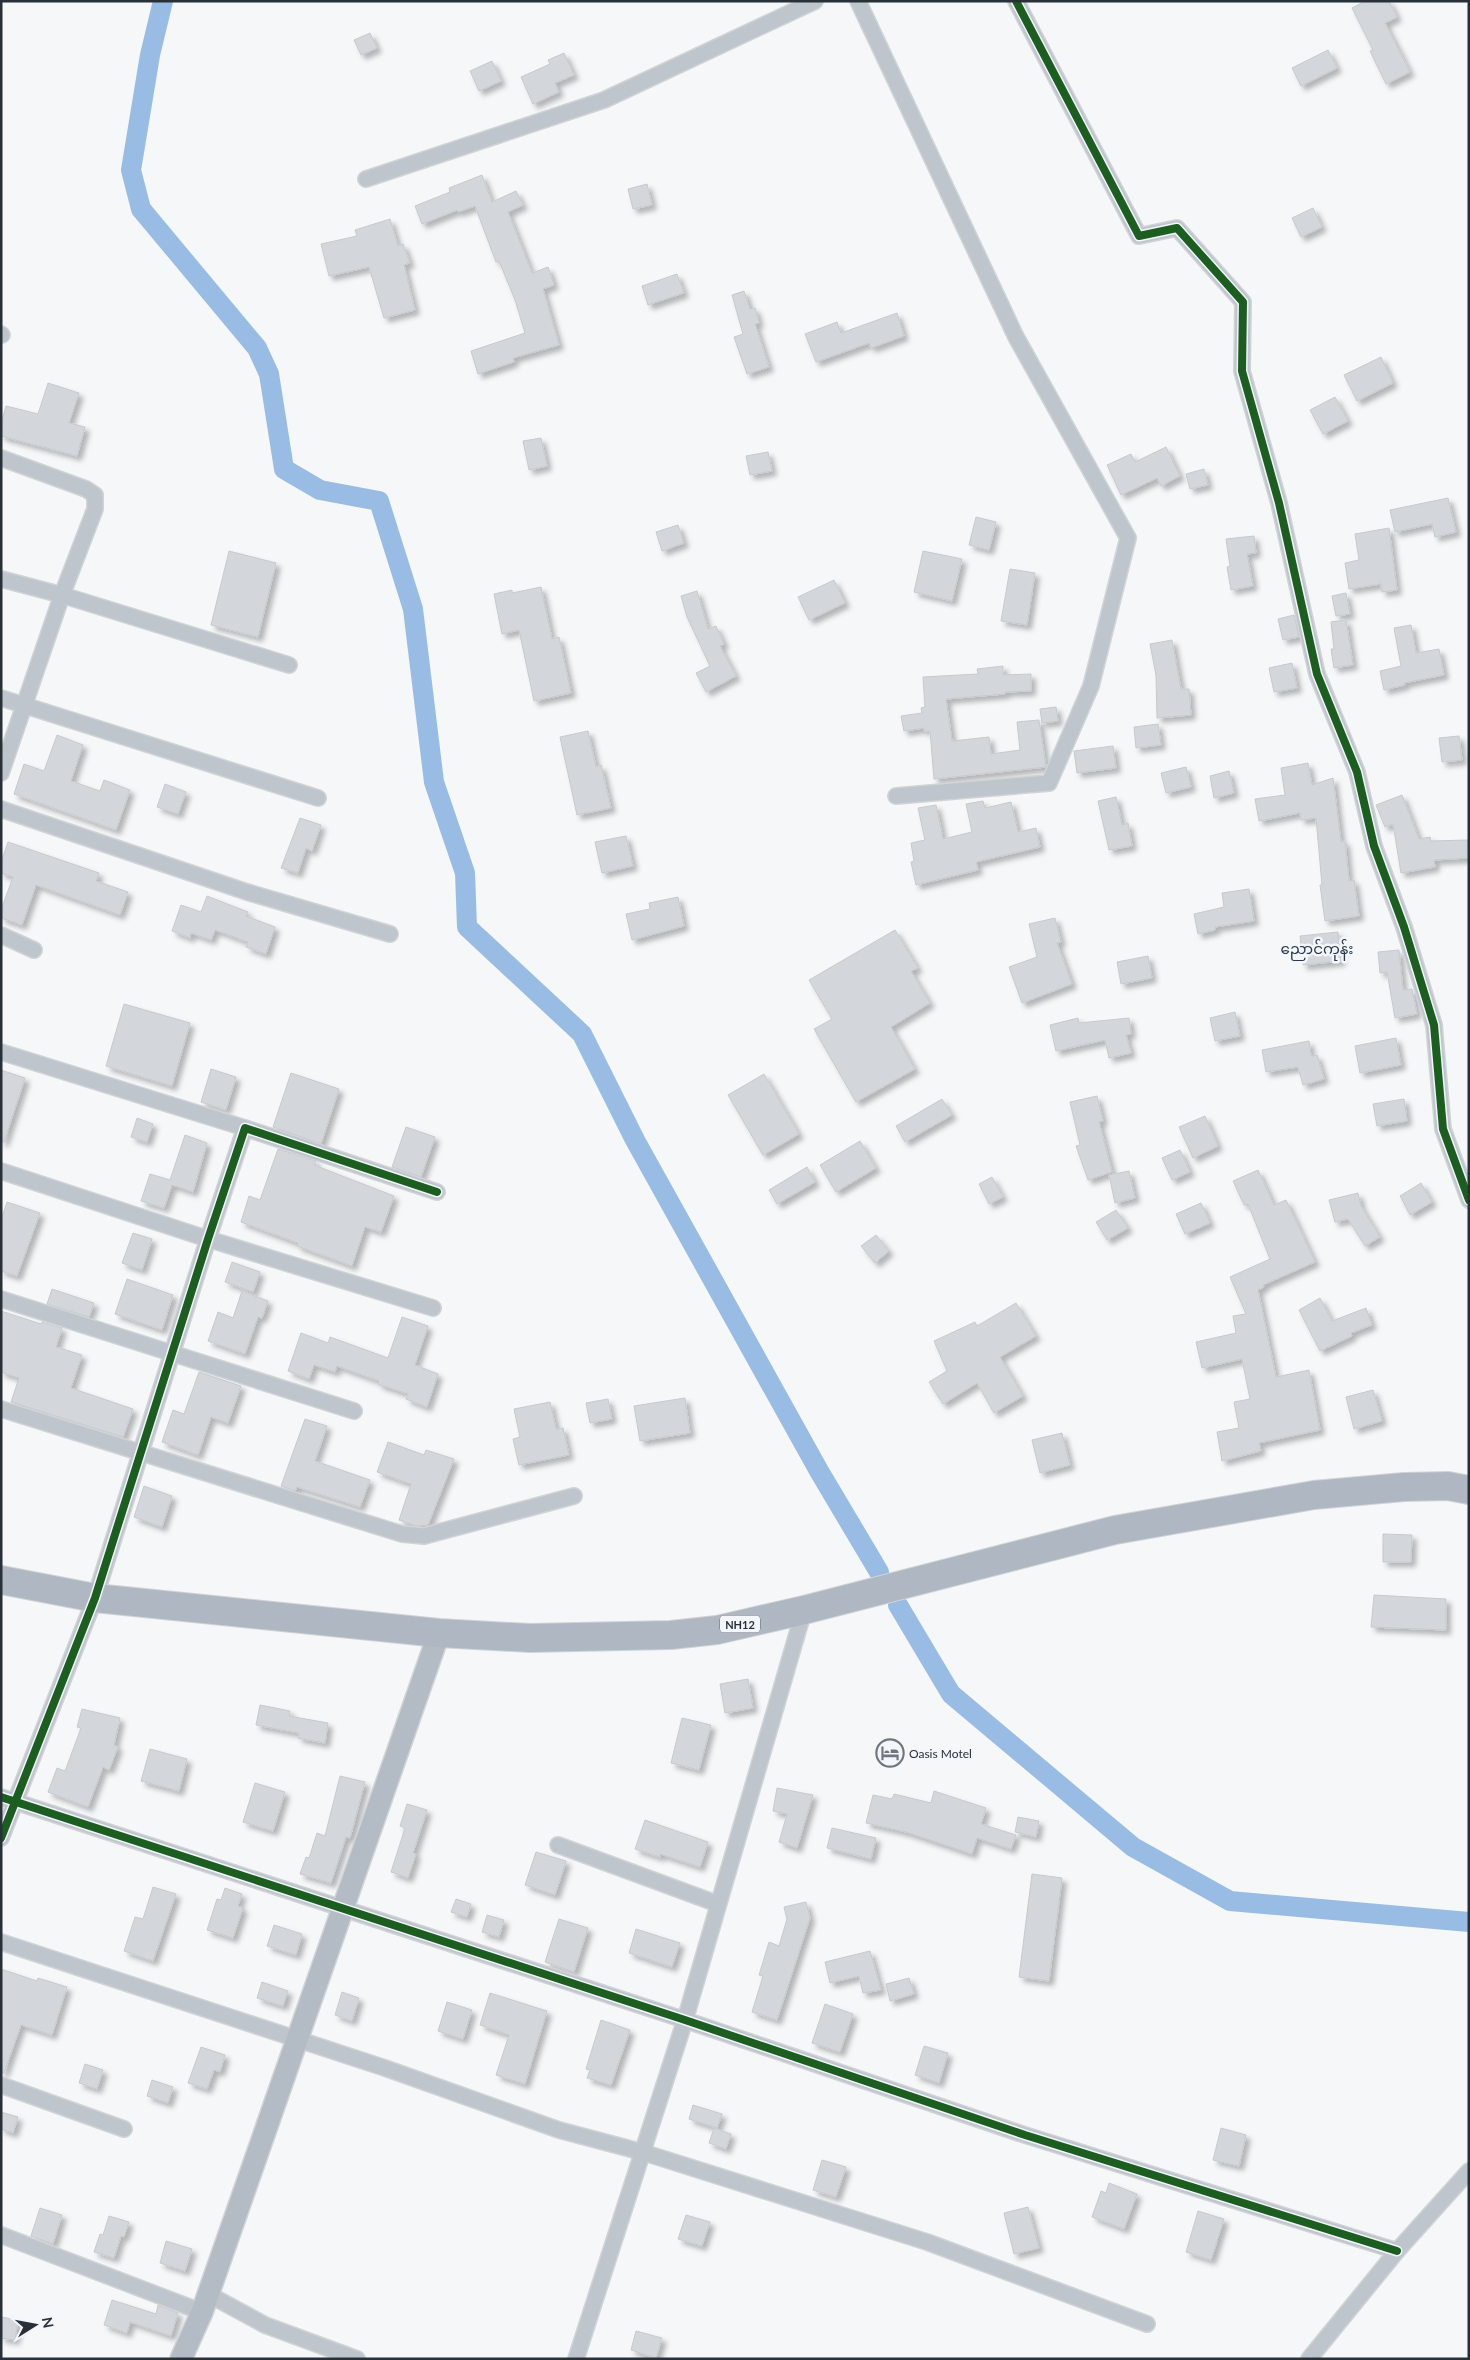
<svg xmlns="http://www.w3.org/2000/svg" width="1470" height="2360" viewBox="0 0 1470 2360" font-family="Lato,'Noto Sans Myanmar',sans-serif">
  <defs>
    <filter id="shadow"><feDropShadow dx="4.5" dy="4.5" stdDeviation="2.5" flood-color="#0004"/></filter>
  </defs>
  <rect width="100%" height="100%" fill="#f5f7f9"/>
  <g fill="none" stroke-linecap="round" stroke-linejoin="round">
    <g stroke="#99bce5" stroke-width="20">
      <polyline points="163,1 150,55 131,170 141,209 257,348 269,374 284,469 320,490 379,501 413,609 434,782 465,873 467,927 582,1034 635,1140 819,1471 879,1572"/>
      <polyline points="898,1605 951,1694 1133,1847 1230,1901 1469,1922"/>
    </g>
  </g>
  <g fill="#d3d7dc" stroke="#c6cacf" filter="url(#shadow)">
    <polygon points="1365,1 1389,1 1397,17 1385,23 1410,72 1386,84 1370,51 1373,50 1352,8"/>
    <polygon points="370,33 377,48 361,55 354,40"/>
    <polygon points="1328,50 1337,68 1301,86 1292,68"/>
    <polygon points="564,53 574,75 555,83 559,92 533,104 521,77 550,64 548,60"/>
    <polygon points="492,61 501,81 479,91 470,71"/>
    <polygon points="482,175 492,202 516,191 523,205 508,212 532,273 548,267 554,285 543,289 559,345 513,358 514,362 478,374 471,351 525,333 515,300 499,261 496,262 475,206 458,212 457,210 422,224 415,206 450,192 449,188"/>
    <polygon points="647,184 652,205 633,209 628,189"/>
    <polygon points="1313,208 1322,227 1301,237 1292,218"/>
    <polygon points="390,219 398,246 403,244 410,263 404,265 415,310 384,318 369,267 329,276 321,244 357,236 355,230"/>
    <polygon points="677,274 684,293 648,305 642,286"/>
    <polygon points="744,291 750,309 755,308 759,323 755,324 769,367 747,374 734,337 743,334 732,295"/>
    <polygon points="897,313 904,336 871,348 869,343 816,362 805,334 837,322 841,333"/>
    <polygon points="1381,357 1393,383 1357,401 1344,375"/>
    <polygon points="48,383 79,393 69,423 85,427 77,456 1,436 1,424 6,406 38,414"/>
    <polygon points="1335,397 1348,421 1323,434 1310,410"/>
    <polygon points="541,438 547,466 529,470 523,441"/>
    <polygon points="1166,447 1180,476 1161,486 1157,478 1121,495 1107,465 1131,454 1135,462"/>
    <polygon points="768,452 772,471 750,475 746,456"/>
    <polygon points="1204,469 1208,485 1190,489 1186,474"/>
    <polygon points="1448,498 1456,532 1435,537 1432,524 1395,532 1390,510"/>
    <polygon points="976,517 996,522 989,550 969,545"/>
    <polygon points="678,525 684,543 662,551 656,532"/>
    <polygon points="1389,528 1397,590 1382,592 1381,584 1349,589 1345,563 1359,560 1355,534"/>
    <polygon points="1254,536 1256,553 1247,554 1253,586 1231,590 1227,567 1230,566 1226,539"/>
    <polygon points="229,551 276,563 258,637 211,625"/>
    <polygon points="923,551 962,559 952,601 914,592"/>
    <polygon points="1010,569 1035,573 1027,625 1001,621"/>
    <polygon points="834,580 845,603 809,620 798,597"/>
    <polygon points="541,587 552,639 559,637 571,693 534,701 519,630 502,634 494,594 512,590 512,593"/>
    <polygon points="697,591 708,629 716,626 724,644 720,646 736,676 706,692 696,673 710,666 687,617 681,596"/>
    <polygon points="1346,593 1350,614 1336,616 1332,596"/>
    <polygon points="1294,615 1299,637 1283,640 1278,619"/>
    <polygon points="1346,620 1353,665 1334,668 1331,649 1334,649 1331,622"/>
    <polygon points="1411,625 1416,653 1439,649 1444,675 1404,683 1405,685 1384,690 1380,671 1401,666 1394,628"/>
    <polygon points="1172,640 1181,689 1189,689 1191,715 1157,718 1156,675 1150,644"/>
    <polygon points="1292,663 1297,688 1274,692 1269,668"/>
    <polygon points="1003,666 1003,675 1031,674 1031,691 1005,692 1005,694 946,699 952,741 989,737 991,754 1020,750 1017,722 1039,720 1046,767 934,779 930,731 924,731 924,728 904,731 901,716 922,713 921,708 925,707 923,677 978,674 977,669"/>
    <polygon points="1056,707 1058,721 1042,723 1040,709"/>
    <polygon points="1158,724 1161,745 1136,748 1134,727"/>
    <polygon points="588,731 596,767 601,765 611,808 577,815 560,737"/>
    <polygon points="57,735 83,745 71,781 100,791 104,780 130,790 116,830 14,794 24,764 44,771"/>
    <polygon points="1459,736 1462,760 1442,762 1439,738"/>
    <polygon points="1113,746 1116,768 1077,773 1074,751"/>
    <polygon points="1308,763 1312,785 1333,778 1341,842 1345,841 1349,881 1354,880 1359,916 1325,921 1320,885 1322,885 1316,818 1301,820 1300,813 1259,821 1255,799 1285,795 1281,768"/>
    <polygon points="1186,767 1191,787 1166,793 1161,773"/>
    <polygon points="1229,771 1234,793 1214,798 1210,776"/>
    <polygon points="165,784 186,792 178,814 157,807"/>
    <polygon points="1402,795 1419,839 1430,837 1431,841 1468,840 1469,858 1434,860 1435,867 1401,873 1393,824 1385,827 1376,805"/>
    <polygon points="1116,797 1122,825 1128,823 1132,846 1109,850 1098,801"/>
    <polygon points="983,801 985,808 1011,802 1018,832 1036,828 1040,847 976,862 978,870 916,885 911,862 914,861 911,843 925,840 918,808 936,805 943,839 972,832 966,804"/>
    <polygon points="300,818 321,825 312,851 306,848 298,873 281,868"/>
    <polygon points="626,836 633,866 602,873 595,842"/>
    <polygon points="8,842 99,873 96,881 128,892 120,915 36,885 22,925 1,918 1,910 13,877 1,873 1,862"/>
    <polygon points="1249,889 1254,921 1215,927 1215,930 1198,934 1194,914 1224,907 1222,893"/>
    <polygon points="207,896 248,912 246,916 275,927 266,954 246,947 248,942 215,930 211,940 191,933 190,938 172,931 181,905 201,912"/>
    <polygon points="678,897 684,926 632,940 626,914 650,909 649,903"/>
    <polygon points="1055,918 1061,942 1057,943 1072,984 1022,1003 1009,967 1037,957 1029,924"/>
    <polygon points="895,930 918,968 911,971 930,1003 891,1027 915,1069 856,1102 814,1029 832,1019 809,980"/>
    <polygon points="1338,932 1341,961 1303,965 1300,936"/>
    <polygon points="1399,950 1403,990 1412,989 1417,1014 1395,1018 1387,972 1380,973 1378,952"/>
    <polygon points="1148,956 1152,978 1121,984 1117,962"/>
    <polygon points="124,1004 190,1023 172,1086 106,1066"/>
    <polygon points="1235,1012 1240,1036 1215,1041 1210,1018"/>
    <polygon points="1078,1018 1079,1023 1129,1018 1131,1034 1126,1035 1131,1053 1109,1058 1105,1040 1056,1051 1050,1025"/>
    <polygon points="1396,1038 1401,1065 1360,1073 1355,1046"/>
    <polygon points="1309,1041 1311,1056 1317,1055 1324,1079 1303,1085 1298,1067 1266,1072 1262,1050"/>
    <polygon points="211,1069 236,1077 226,1110 201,1102"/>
    <polygon points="1,1070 25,1078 4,1142 1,1142"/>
    <polygon points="291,1073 339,1089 321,1144 273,1127"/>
    <polygon points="764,1074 799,1134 763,1155 728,1095"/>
    <polygon points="1097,1096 1103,1121 1099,1122 1112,1172 1088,1180 1076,1146 1080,1145 1070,1102"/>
    <polygon points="942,1099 952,1115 905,1142 896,1126"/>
    <polygon points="1404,1099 1407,1121 1377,1126 1373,1104"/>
    <polygon points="1205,1116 1218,1146 1193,1158 1179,1127"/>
    <polygon points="137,1118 153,1124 147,1142 131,1137"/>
    <polygon points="406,1127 435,1137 421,1177 392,1167"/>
    <polygon points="185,1135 207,1143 193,1192 172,1185 164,1208 141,1201 150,1174 170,1180"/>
    <polygon points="860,1141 876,1168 836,1192 820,1165"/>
    <polygon points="278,1149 316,1161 314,1165 394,1196 381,1232 365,1227 352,1266 297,1246 298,1243 241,1222 249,1196 260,1200"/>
    <polygon points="1180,1150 1190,1172 1172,1180 1162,1158"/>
    <polygon points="807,1167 815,1182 777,1204 769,1190"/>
    <polygon points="1258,1170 1274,1205 1286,1200 1315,1262 1263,1285 1264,1287 1258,1290 1276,1377 1309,1370 1320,1430 1259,1443 1261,1451 1222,1461 1217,1432 1239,1428 1234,1402 1250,1399 1242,1359 1202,1368 1196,1342 1236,1333 1233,1316 1246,1314 1230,1277 1270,1259 1248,1204 1244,1205 1233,1181"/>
    <polygon points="1129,1171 1135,1198 1115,1203 1109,1175"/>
    <polygon points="992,1177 1003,1197 989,1204 979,1184"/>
    <polygon points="1421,1183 1432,1202 1410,1215 1400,1196"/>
    <polygon points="1358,1193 1361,1206 1380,1237 1365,1246 1348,1219 1335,1222 1329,1200"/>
    <polygon points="7,1202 40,1213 17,1276 1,1271 1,1220"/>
    <polygon points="1201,1203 1210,1223 1185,1234 1176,1214"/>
    <polygon points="1116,1210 1128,1228 1107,1240 1096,1222"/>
    <polygon points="133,1233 152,1239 142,1270 122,1263"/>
    <polygon points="876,1235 889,1251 875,1263 861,1246"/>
    <polygon points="232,1262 260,1272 253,1292 225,1282"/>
    <polygon points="127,1279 173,1295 162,1330 115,1314"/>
    <polygon points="52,1289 94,1303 89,1317 47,1304"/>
    <polygon points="242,1291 268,1301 262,1318 258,1317 245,1354 208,1341 218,1312 233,1318"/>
    <polygon points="1320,1298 1332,1321 1366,1308 1372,1325 1351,1333 1352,1336 1320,1351 1299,1310"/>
    <polygon points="1016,1303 1036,1336 1000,1357 1023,1396 994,1413 977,1383 943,1404 929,1382 947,1371 934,1341 975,1322 977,1326"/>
    <polygon points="1,1311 41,1324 42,1322 62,1328 56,1347 82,1355 71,1388 133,1409 123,1437 11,1402 19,1378 1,1372"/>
    <polygon points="402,1317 428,1326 415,1365 438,1374 427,1407 406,1399 408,1394 378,1384 379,1381 337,1366 335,1372 314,1365 309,1379 288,1371 301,1333 328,1343 330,1337 388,1358"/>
    <polygon points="199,1372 241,1386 228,1423 211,1417 198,1455 162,1442 173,1410 184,1414"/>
    <polygon points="1373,1390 1382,1421 1354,1429 1346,1397"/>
    <polygon points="685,1398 690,1433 640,1441 634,1406"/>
    <polygon points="608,1399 612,1419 590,1423 586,1403"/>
    <polygon points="550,1402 556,1429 563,1428 569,1455 519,1465 513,1439 520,1437 514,1409"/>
    <polygon points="305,1419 327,1426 315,1461 370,1480 360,1507 297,1487 295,1491 281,1486"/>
    <polygon points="1062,1433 1070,1465 1040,1473 1032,1440"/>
    <polygon points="388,1442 424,1455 426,1450 454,1459 428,1525 416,1526 399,1520 411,1484 377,1472"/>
    <polygon points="144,1486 172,1496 162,1527 134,1517"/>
    <polygon points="1383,1534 1412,1535 1411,1562 1383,1562"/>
    <polygon points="1374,1595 1446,1599 1446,1630 1371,1627"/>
    <polygon points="748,1679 753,1708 725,1713 720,1684"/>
    <polygon points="260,1705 290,1711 289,1716 328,1723 325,1743 298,1738 299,1733 256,1725"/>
    <polygon points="82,1709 120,1718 114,1745 118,1747 109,1770 103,1767 88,1807 48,1792 57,1768 65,1771 81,1728 77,1727"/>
    <polygon points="682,1718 711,1725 699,1770 671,1763"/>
    <polygon points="150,1749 187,1759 179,1791 141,1781"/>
    <polygon points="340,1776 365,1782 350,1838 346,1837 331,1883 300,1874 306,1857 309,1858 317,1833 325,1836"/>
    <polygon points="255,1783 285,1792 273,1831 243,1822"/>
    <polygon points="777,1788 813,1795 797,1848 779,1842 787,1814 773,1811"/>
    <polygon points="934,1791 986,1808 981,1824 1016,1835 1011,1849 977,1838 972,1854 906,1832 866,1823 873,1795 892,1799 894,1794 931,1803"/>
    <polygon points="407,1804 427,1810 413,1853 416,1854 408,1878 391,1872 405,1828 400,1826"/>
    <polygon points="1018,1817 1039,1821 1036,1837 1015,1832"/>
    <polygon points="645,1820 708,1842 700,1867 660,1854 660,1857 635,1849"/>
    <polygon points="832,1828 876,1838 871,1859 827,1848"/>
    <polygon points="536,1852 566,1861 555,1895 525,1885"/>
    <polygon points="1032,1874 1062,1878 1049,1981 1019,1977"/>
    <polygon points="153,1887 176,1894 153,1961 124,1951 135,1917 143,1919"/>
    <polygon points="225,1888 242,1894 238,1906 243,1908 233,1938 207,1930 217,1899 221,1900"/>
    <polygon points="456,1899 471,1904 467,1917 451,1912"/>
    <polygon points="806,1902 810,1918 777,2020 752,2012 763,1976 759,1975 769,1942 779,1946 787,1919 784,1907"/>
    <polygon points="487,1915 504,1920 499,1937 482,1932"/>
    <polygon points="559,1919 588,1928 574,1972 545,1962"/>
    <polygon points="274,1925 302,1934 296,1955 267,1946"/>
    <polygon points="636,1929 680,1943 672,1967 629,1953"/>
    <polygon points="870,1951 881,1990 863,1993 859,1976 830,1983 825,1962"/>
    <polygon points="1,1969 37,1981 38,1978 67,1987 52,2035 21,2025 4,2073 1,2073"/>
    <polygon points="909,1978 914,1994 890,2001 886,1984"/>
    <polygon points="262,1982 288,1991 283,2006 257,1998"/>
    <polygon points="342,1992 359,1998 352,2021 335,2015"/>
    <polygon points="490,1993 547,2011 525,2084 496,2075 509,2035 480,2025"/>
    <polygon points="447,2002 472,2010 463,2039 438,2031"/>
    <polygon points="825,2004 853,2014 840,2052 812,2043"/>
    <polygon points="601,2020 630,2030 611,2085 587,2078 590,2070 586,2069"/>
    <polygon points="924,2046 948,2053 939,2083 915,2075"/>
    <polygon points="201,2047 225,2055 220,2072 214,2070 207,2089 188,2083"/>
    <polygon points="85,2064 103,2070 97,2089 79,2083"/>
    <polygon points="152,2080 173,2087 168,2103 147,2096"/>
    <polygon points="693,2105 722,2114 717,2128 689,2119"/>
    <polygon points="1,2112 18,2117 13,2133 1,2129"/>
    <polygon points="714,2128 731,2134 726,2149 709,2143"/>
    <polygon points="1221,2128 1246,2135 1239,2166 1213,2160"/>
    <polygon points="822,2160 846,2167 836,2197 813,2190"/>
    <polygon points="1109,2183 1137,2194 1124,2229 1092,2217 1101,2191 1106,2193"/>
    <polygon points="1028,2207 1039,2248 1014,2254 1004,2213"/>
    <polygon points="40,2208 62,2215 53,2244 31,2236"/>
    <polygon points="1198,2211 1224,2219 1211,2260 1186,2252"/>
    <polygon points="686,2215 710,2222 702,2246 678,2239"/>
    <polygon points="109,2216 129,2222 124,2237 121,2236 114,2258 94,2252 100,2234 103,2235"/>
    <polygon points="166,2241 192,2249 185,2271 160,2263"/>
    <polygon points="112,2300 156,2314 158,2305 178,2313 171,2336 130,2322 127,2333 104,2325"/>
    <polygon points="1,2317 18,2320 15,2340 1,2338"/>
    <polygon points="636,2331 662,2338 656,2358 631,2350"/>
  </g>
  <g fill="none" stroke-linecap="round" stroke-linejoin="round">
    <g stroke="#d1d3d5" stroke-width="18">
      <g id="street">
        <polyline points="858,1 1016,337 1128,538 1091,686 1049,783 896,796"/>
        <polyline points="1016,1 1139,236 1177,228 1243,302 1242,371 1279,503 1317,674 1357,772 1374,846 1404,927 1434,1025 1443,1129 1469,1200"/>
        <polyline points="366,179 604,100 815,1"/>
        <polyline points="1,334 2,335"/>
        <polyline points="1,458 86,489 95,495 95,509 62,595 1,773"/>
        <polyline points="1,579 62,595 289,665"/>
        <polyline points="1,698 318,798"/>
        <polyline points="1,809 247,892 390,934"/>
        <polyline points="1,935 34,950"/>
        <polyline points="1,1052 245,1128"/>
        <polyline points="1,1171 208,1239 433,1308"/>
        <polyline points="1,1299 354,1411"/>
        <polyline points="1,1409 402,1534 424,1536 574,1496"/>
        <polyline points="1,1797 685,2020 1025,2135 1397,2251"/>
        <polyline points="1,1838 95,1598 208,1239 245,1128 437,1192"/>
        <polyline points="558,1845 718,1904"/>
        <polyline points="1,1942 385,2068 559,2130 642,2152 927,2242 1147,2324"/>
        <polyline points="1,2085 124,2129"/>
        <polyline points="1,2235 202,2312"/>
        <polyline points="208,2294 265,2325 357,2359"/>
        <polyline points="576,2359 685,2020 804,1610"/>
        <polyline points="1309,2359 1397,2251 1469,2171"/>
      </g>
    </g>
    <g stroke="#d1d3d5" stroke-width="24">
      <polyline id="secondary" points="181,2359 202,2312 439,1633"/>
    </g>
    <g stroke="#d1d3d5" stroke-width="30">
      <polyline id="highway" points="1,1580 95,1598 439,1633 530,1638 671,1635 717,1630 804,1610 1115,1530 1314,1495 1404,1487 1448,1486 1469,1490"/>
    </g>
    <use href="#street" stroke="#bec5cd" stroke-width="15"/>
    <use href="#secondary" stroke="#b3bbc4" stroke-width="21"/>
    <use href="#highway" stroke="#afb8c2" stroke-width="28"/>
    <g stroke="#f3f6fb" stroke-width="11">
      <g id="cycleway">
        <polyline points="1016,1 1139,236 1177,228 1243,302 1242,371 1279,503 1317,674 1357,772 1374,846 1404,927 1434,1025 1443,1129 1469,1200"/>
        <polyline points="1,1797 685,2020 1025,2135 1397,2251"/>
        <polyline points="1,1838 95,1598 208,1239 245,1128 437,1192"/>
      </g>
    </g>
    <use href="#cycleway" stroke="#1b5e20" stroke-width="8"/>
  </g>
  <defs>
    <g id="hotel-ring" transform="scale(1.4375)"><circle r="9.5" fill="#f3f6fb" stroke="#70767c" stroke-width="1.5"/><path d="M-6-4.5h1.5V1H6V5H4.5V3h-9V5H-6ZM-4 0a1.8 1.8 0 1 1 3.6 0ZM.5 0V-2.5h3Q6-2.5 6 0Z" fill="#70767c"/></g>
  </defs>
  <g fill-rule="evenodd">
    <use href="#hotel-ring" x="890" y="1753"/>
  </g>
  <g text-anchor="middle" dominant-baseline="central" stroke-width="5" stroke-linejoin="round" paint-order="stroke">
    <rect fill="#f3f6fb" stroke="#666b72" stroke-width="1" x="720" y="1615.5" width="40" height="17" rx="4"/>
    <g font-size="11" font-weight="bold" fill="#293038">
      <text x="740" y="1624">NH12</text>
    </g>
    <g font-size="12" fill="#293038" stroke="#f3f6fb" text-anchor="start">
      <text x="909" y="1753">Oasis Motel</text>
    </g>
    <g font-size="15" fill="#293748" stroke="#f3f6fb">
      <text x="1317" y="948">ညောင်ကုန်း</text>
    </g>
  </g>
  <rect width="1470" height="2360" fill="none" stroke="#293038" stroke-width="5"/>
  <g transform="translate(35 2325) rotate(79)" stroke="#f3f6fb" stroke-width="4" paint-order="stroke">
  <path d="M0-4L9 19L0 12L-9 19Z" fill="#293038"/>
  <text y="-8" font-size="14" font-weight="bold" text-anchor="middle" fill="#293038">N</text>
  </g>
</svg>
